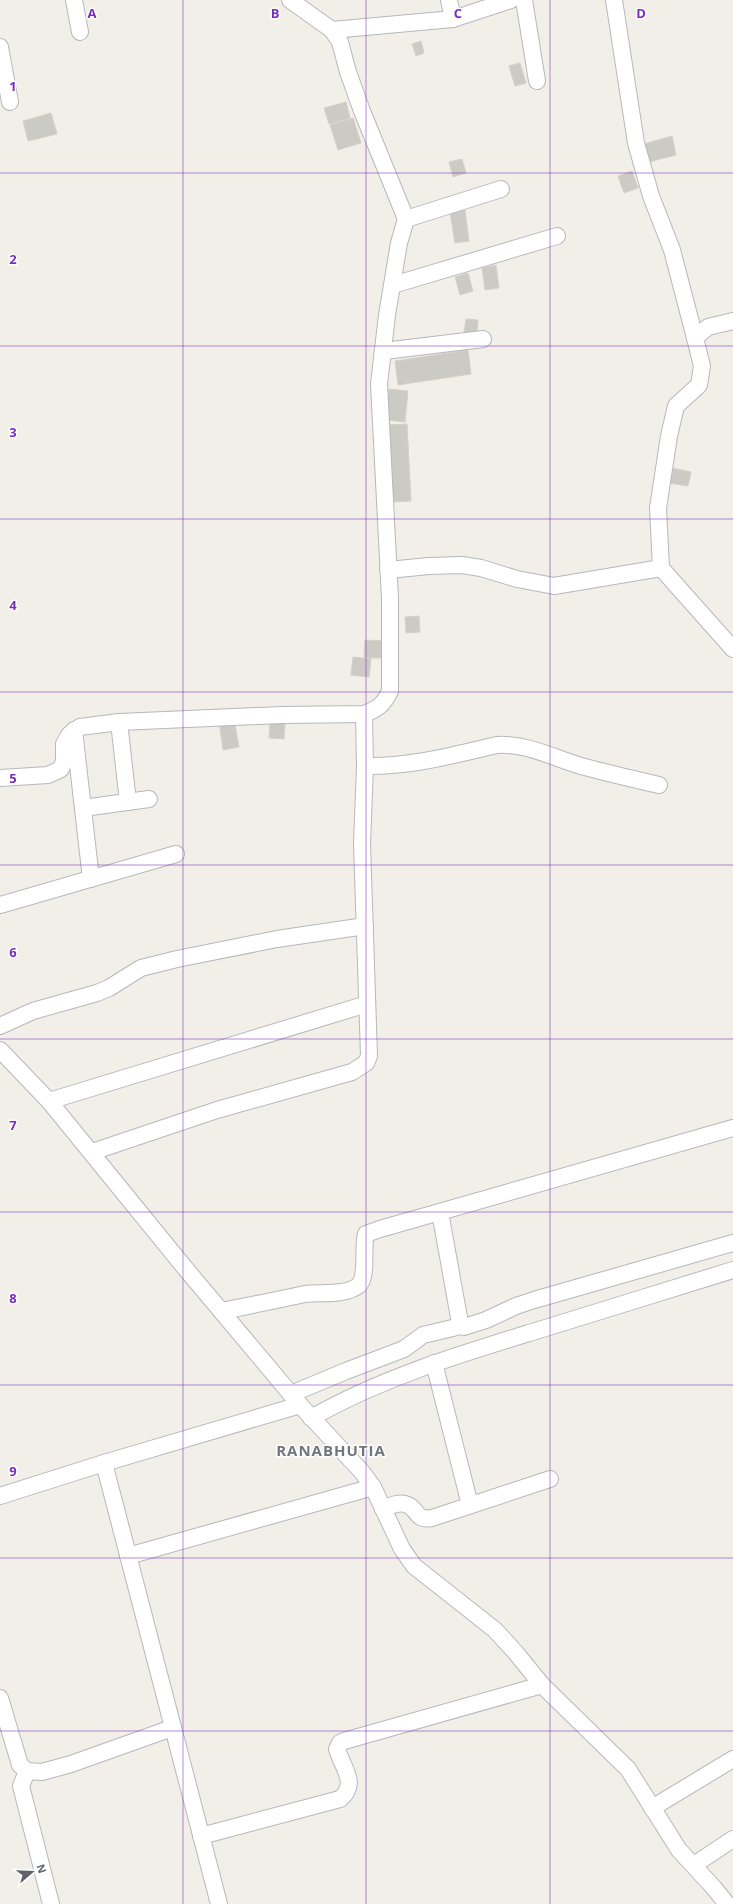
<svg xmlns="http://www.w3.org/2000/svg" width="733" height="1904" viewBox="0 0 733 1904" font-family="'Open Sans',sans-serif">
  <rect width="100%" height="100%" fill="#f1efe8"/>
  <g fill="#cccac5" stroke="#d6d1c6">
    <polygon points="421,41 424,53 416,56 412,44"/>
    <polygon points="520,63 526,83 515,86 509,66"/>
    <polygon points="346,102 350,118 329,124 324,108"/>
    <polygon points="51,113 57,134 28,141 23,121"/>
    <polygon points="353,118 361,143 338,150 330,125"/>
    <polygon points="672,136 676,155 649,162 644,144"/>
    <polygon points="462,159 466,173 453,177 449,162"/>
    <polygon points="632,171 638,188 624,193 618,176"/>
    <polygon points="465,210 469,241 455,243 450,212"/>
    <polygon points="496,265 499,288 485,290 482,268"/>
    <polygon points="468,273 473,291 460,295 455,277"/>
    <polygon points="466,319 478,320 477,333 464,332"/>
    <polygon points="468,350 471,374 398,385 395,361"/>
    <polygon points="389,389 408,391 405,422 387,420"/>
    <polygon points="407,424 411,501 392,502 388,425"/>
    <polygon points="672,468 691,472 688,486 669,483"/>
    <polygon points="419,616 420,632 406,633 405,617"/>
    <polygon points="365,640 385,641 384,658 364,658"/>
    <polygon points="353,657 371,659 369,677 351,675"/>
    <polygon points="234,719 239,747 223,750 219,721"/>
    <polygon points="270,721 285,722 284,739 269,738"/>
  </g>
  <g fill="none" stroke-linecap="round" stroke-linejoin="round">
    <g stroke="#b5b8bc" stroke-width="18">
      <g id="street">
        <polyline points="74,0 80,32"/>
        <polyline points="449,0 453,19"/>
        <polyline points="524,0 537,81"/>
        <polyline points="614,0 636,143 651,196 672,250 695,338"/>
        <polyline points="332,30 453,19 511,0"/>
        <polyline points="0,47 10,102"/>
        <polyline points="406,219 501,189"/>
        <polyline points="393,285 557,236"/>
        <polyline points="384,351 483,339"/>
        <polyline points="661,568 733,649"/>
        <polyline points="388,570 429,566 462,565 481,568 517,579 554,586 661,568 658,508 669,436 676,406 699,385 702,366 695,338 708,327 733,321"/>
        <polyline points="119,722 128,802"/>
        <polyline points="74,730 91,879"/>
        <path d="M365,766c47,1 87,-11 132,-21 29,-2 57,13 84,21 26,7 52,13 78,19"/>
        <path d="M0,778l48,-3 13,-6 3,-8v-17l5,-9 11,-8 39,-5 163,-7 82,-1c14,-5 20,-10 26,-23v-93l-11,-214 8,-69 12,-72 7,-24 -44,-108 -14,-39 -8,-30 -8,-12 -42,-30"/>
        <polyline points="83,808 149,799"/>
        <polyline points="0,905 176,854"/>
        <polyline points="0,1026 33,1011 97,993 109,988 141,968 177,959 277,939 365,926"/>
        <polyline points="0,1050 49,1101 185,1268 300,1405 362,1472 373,1487 402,1549 414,1566 495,1630 516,1653 542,1685 628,1769 679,1850 714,1888 727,1904"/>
        <polyline points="49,1101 367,1004"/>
        <polyline points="92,1152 217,1110 352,1072 366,1063 369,1056 362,844 365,766 364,714"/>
        <polyline points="440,1212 460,1323 464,1327 486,1320 516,1306 534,1300 733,1243"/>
        <path d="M221,1311c28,-5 56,-11 84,-17 16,-2 41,2 54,-9 9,-9 3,-38 7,-51l14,-5 353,-101"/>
        <polyline points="434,1363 470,1505"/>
        <polyline points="291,1394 346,1371 404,1349 423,1335 461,1326"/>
        <path d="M311,1418c72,-41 150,-64 228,-88 65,-20 129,-40 194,-60"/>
        <polyline points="104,1463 219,1904"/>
        <polyline points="0,1496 104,1463 300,1405"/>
        <path d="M383,1509c7,-3 15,-7 22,-5 14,3 8,17 27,14l118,-39"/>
        <polyline points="128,1556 373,1487"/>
        <polyline points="0,1698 20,1765 27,1771 42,1772 71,1764 172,1728"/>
        <polyline points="27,1771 21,1786 51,1904"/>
        <polyline points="652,1808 733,1759"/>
        <path d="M201,1836l139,-37c19,-15 2,-32 -3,-50l3,-6 4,-2 198,-56"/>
        <polyline points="694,1865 733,1839"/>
      </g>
    </g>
    <use href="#street" stroke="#fff" stroke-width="16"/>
  </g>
  <path fill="none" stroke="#7b2cbf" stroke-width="1" stroke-opacity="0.55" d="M183,0v1904M366,0v1904M550,0v1904M0,173h733M0,346h733M0,519h733M0,692h733M0,865h733M0,1039h733M0,1212h733M0,1385h733M0,1558h733M0,1731h733"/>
  <g text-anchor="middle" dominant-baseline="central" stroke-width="3" stroke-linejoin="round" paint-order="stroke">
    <g font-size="15" font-weight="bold" letter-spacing="1" fill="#70757a" stroke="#fff">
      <text x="331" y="1450">RANABHUTIA</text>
    </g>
  </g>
  <g font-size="13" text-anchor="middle" font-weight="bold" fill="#7b2cbf" stroke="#fff" stroke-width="3" stroke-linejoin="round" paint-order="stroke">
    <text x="92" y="18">A</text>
    <text x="275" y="18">B</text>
    <text x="458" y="18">C</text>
    <text x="641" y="18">D</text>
    <text x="13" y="91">1</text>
    <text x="13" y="264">2</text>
    <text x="13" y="437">3</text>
    <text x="13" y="610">4</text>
    <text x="13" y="783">5</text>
    <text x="13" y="957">6</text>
    <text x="13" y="1130">7</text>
    <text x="13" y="1303">8</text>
    <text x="13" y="1476">9</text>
  </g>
  <g transform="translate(32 1872) rotate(71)" stroke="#ffffff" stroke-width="3" paint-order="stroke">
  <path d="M0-3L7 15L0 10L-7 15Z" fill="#5f6368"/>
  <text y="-6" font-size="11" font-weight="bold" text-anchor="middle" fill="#5f6368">N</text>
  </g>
</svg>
